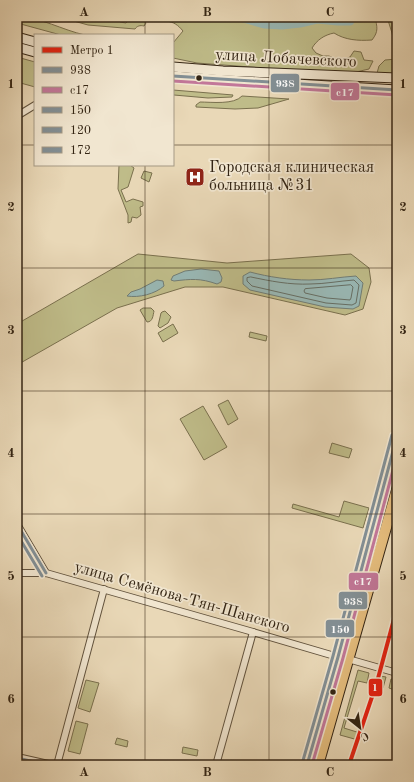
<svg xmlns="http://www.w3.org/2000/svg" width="414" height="782" viewBox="0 0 414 782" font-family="'Old Standard TT',serif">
  <rect width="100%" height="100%" fill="#e9d8b7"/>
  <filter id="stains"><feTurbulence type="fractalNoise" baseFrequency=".005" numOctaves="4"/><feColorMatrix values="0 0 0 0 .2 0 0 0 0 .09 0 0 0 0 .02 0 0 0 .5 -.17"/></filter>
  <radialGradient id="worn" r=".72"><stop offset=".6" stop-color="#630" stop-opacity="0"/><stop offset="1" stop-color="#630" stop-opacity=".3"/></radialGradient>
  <g fill="#bfbc89" stroke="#7a704e">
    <path d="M17,17c24,0 45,13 68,18h-24l-44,-12z"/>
    <path d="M55,17h63l2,5 6,1 5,-5 10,-1 5,6 -2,3c-4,-1 -7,0 -9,3l-47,-4 -25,-7 -6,1z"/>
    <path d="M163,17h212c2,10 4,14 -3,23 -14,1 -27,0 -38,-7 -10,2 -17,7 -22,15l4,5 7,3h6l7,3h8l6,-2 4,-6 7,1 3,8 9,1 -4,8 -13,3 -79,-3 -80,-6 -24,-5v-15l10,-12c-5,-6 -9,-9 -17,-10z"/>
    <polygon points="387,17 397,17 397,53 396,53 392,33"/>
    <polygon points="17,57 35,62 35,87 17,82"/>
    <polygon points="397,59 397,76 377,73 379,66 385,60"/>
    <polygon points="173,90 233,95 232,97 208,98 174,95 173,95"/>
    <path d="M242,96l47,3 -31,9 -23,1 -39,-2v-2l4,-3c11,0 34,3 42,-6z"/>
    <polygon points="119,165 130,165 134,168 128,187 121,190 126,202 133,199 143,202 143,206 140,207 141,215 137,218 132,217 131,222 128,223 128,215 118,189"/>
    <polygon points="144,171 152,173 149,182 141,178"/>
    <polygon points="138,254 227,263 351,254 369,268 371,282 363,309 345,315 223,287 185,287 117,308 17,365 17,324"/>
    <path d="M143,308h8l3,3c-1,4 -1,11 -7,11l-7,-12z"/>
    <polygon points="165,311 171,317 168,323 160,328 158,326 161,313 162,312"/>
    <polygon points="173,324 178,333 163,342 158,333"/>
    <polygon points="250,332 267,336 266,341 249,337"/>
    <polygon points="228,400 238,419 228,425 218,405"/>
    <polygon points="203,406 227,447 204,460 180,419"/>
    <polygon points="332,443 352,449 349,458 329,453"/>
    <polygon points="397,461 397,468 342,662 341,662"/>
    <polygon points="344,501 369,508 363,528 292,508 293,504 339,517"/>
    <polygon points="358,670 369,673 367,683 358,681 344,728 360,733 358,740 340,735"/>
    <polygon points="380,676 386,677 383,688 377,686"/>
    <polygon points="391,679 397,680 397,691 389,688"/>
    <polygon points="86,680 99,683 90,712 78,708"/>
    <polygon points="76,721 88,724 80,754 68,751"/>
    <polygon points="117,738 128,741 127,747 115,744"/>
    <polygon points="183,747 198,750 197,756 182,753"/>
  </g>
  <g fill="#99b8b5" stroke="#717d75">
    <path d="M201,269l18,2 3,7 -1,4 -4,2c-17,-6 -26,-5 -43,-3l-3,-1 2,-4 12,-5z"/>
    <path d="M250,272c19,5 39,8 59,8 16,0 31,-3 47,-4l7,7 -4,23 -6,3 -28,-2 -75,-17 -7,-6v-8z"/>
    <path d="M157,280l6,1 1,5c-9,8 -25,12 -37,10l4,-4 9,-3z"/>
  </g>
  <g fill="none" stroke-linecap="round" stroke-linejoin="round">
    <g stroke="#666e64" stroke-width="1">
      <path d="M251,277c19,4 39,8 59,7 15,0 29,-3 44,-4l5,5 -3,18 -4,2 -26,-2 -74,-17 -5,-5v-3z"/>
      <polygon points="351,285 353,287 351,298 350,300 327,298 305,293 304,291 305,289"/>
    </g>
    <polyline stroke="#99b8b5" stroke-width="9" points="240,17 264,24 282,25 300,23 317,19 338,21 350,21"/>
    <g stroke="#61523d" stroke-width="8">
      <g id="minor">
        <polyline points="17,116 35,105"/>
        <polyline points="17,524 46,573"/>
        <polyline points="17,573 46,573 253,632 338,657"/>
        <polyline points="348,659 397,673"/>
        <polyline points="57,765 104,589"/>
        <polyline points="216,765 253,632"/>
      </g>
    </g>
    <g stroke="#61523d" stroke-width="10">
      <polyline id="tertiary" points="17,758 48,765"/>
    </g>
    <g stroke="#342514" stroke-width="11">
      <g id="secondary">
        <polyline points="17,37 35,42"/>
        <polyline points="17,47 35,52"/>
        <polyline points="173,67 223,71 397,78"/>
        <polyline points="173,76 228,80 397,90"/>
      </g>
    </g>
    <g stroke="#342514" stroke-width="12">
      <g id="primary">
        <polyline points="307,765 338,657 397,436"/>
        <polyline points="318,765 397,489"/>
      </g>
    </g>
    <use href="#minor" stroke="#f1e6d0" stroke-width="6"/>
    <use href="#tertiary" stroke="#f1e6d0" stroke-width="8"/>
    <use href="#secondary" stroke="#f1e6d0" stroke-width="9"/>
    <use href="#primary" stroke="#e4bc7c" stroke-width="10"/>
    <g stroke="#f1e6d0" stroke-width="6">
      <g id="bus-1">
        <polyline points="173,76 397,90"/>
        <polyline points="307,765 338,657 397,436"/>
      </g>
    </g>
    <g stroke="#f1e6d0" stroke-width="6">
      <g id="bus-2">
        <polyline points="173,81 397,95"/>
        <polyline points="312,765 343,658 397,455"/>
      </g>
    </g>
    <g stroke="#f1e6d0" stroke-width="6">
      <polyline id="bus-3" points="302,764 333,656 392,435"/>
    </g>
    <g stroke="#f1e6d0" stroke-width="6">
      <g id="bus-4">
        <polyline points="17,524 46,573"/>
        <polyline points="17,758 48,765"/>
      </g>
    </g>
    <g stroke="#f1e6d0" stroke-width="6">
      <polyline id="bus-5" points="17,534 42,576"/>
    </g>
    <use href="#bus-1" stroke="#828f95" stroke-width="3"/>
    <use href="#bus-2" stroke="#c27799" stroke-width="3"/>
    <use href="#bus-3" stroke="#828f95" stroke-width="3"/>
    <use href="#bus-4" stroke="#828f95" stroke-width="3"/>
    <use href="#bus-5" stroke="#828f95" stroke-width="3"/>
    <g stroke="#f1e6d0" stroke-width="7">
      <polyline id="metro-1" points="349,765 377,682 397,608"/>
    </g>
    <use href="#metro-1" stroke="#e42313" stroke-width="4"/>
  </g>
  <path fill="none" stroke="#342514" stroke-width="1" stroke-opacity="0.55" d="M145,17v18M269,17v748M17,145h18M173,145h224M145,165v600M17,268h380M17,391h380M17,514h380M17,637h380"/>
  <defs>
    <g id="hospital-square" transform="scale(1)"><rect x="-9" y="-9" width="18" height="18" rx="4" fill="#8f2418" stroke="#f1e6d0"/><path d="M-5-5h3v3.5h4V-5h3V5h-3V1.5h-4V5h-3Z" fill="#fff"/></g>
  </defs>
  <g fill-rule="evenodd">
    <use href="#hospital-square" x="195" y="177"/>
  </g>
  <g fill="#342514" stroke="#f1e6d0" stroke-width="1.5">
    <circle cx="199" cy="78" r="3.5"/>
    <circle cx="333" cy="692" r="3.5"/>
  </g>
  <g text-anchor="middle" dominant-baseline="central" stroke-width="3.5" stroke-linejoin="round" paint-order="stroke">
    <g font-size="16" fill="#342514" stroke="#f1e6d0">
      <text transform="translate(286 59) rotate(3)">улица Лобачевского</text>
      <text transform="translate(182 598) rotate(16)">улица Семёнова-Тян-Шанского</text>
    </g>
    <g font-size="16" fill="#342514" stroke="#f1e6d0" text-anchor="start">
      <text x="209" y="168">Городская клиническая<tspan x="209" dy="18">больница №31</tspan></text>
    </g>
  </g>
  <g stroke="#f1e6d0" stroke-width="1.5">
    <rect x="270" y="73" width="30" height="20" rx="4" fill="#828f95"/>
    <rect x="330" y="82" width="30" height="19" rx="4" fill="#c27799"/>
    <rect x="348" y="572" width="31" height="19" rx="4" fill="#c27799"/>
    <rect x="338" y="591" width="30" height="19" rx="4" fill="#828f95"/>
    <rect x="325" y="619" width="30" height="19" rx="4" fill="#828f95"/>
    <rect x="368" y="678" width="15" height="19" rx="4" fill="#e42313"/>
  </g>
  <g font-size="11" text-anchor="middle" font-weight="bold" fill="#fff">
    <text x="285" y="87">938</text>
    <text x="345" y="96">с17</text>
    <text x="363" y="585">с17</text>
    <text x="353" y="605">938</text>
    <text x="340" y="633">150</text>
    <text x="375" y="691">1</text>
  </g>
  <rect width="414" height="782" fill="none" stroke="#e9d8b7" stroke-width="44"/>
  <rect x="34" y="34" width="140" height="132" fill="#f1e6d0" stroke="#a59985"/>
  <rect x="42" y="47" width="20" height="6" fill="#e42313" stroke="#a59985"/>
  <text x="70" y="54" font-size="12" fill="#342514">Метро 1</text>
  <rect x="42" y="67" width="20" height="6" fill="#828f95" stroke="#a59985"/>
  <text x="70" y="74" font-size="12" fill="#342514">938</text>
  <rect x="42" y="87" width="20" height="6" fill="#c27799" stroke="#a59985"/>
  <text x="70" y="94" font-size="12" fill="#342514">с17</text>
  <rect x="42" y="107" width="20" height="6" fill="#828f95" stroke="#a59985"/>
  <text x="70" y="114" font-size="12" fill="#342514">150</text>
  <rect x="42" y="127" width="20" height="6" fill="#828f95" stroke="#a59985"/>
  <text x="70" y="134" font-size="12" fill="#342514">120</text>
  <rect x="42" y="147" width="20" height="6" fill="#828f95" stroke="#a59985"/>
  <text x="70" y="154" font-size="12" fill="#342514">172</text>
  <g transform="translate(360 728) rotate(150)" stroke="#f1e6d0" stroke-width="3" paint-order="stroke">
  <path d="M0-3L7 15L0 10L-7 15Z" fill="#342514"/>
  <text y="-6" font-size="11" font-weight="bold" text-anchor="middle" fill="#342514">С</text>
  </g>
  <rect x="22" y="22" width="370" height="738" fill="none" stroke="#342514" stroke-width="1.5"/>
  <g font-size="13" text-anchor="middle" font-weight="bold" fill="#342514">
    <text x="84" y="16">A</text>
    <text x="207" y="16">B</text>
    <text x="330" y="16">C</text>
    <text x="11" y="88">1</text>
    <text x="403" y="88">1</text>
    <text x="11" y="211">2</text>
    <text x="403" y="211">2</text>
    <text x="11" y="334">3</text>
    <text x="403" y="334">3</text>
    <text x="11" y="457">4</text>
    <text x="403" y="457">4</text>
    <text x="11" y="580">5</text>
    <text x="403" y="580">5</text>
    <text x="11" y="703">6</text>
    <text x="403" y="703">6</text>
    <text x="84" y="776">A</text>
    <text x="207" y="776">B</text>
    <text x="330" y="776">C</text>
  </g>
  <rect width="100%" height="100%" filter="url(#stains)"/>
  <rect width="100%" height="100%" fill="url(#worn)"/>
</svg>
